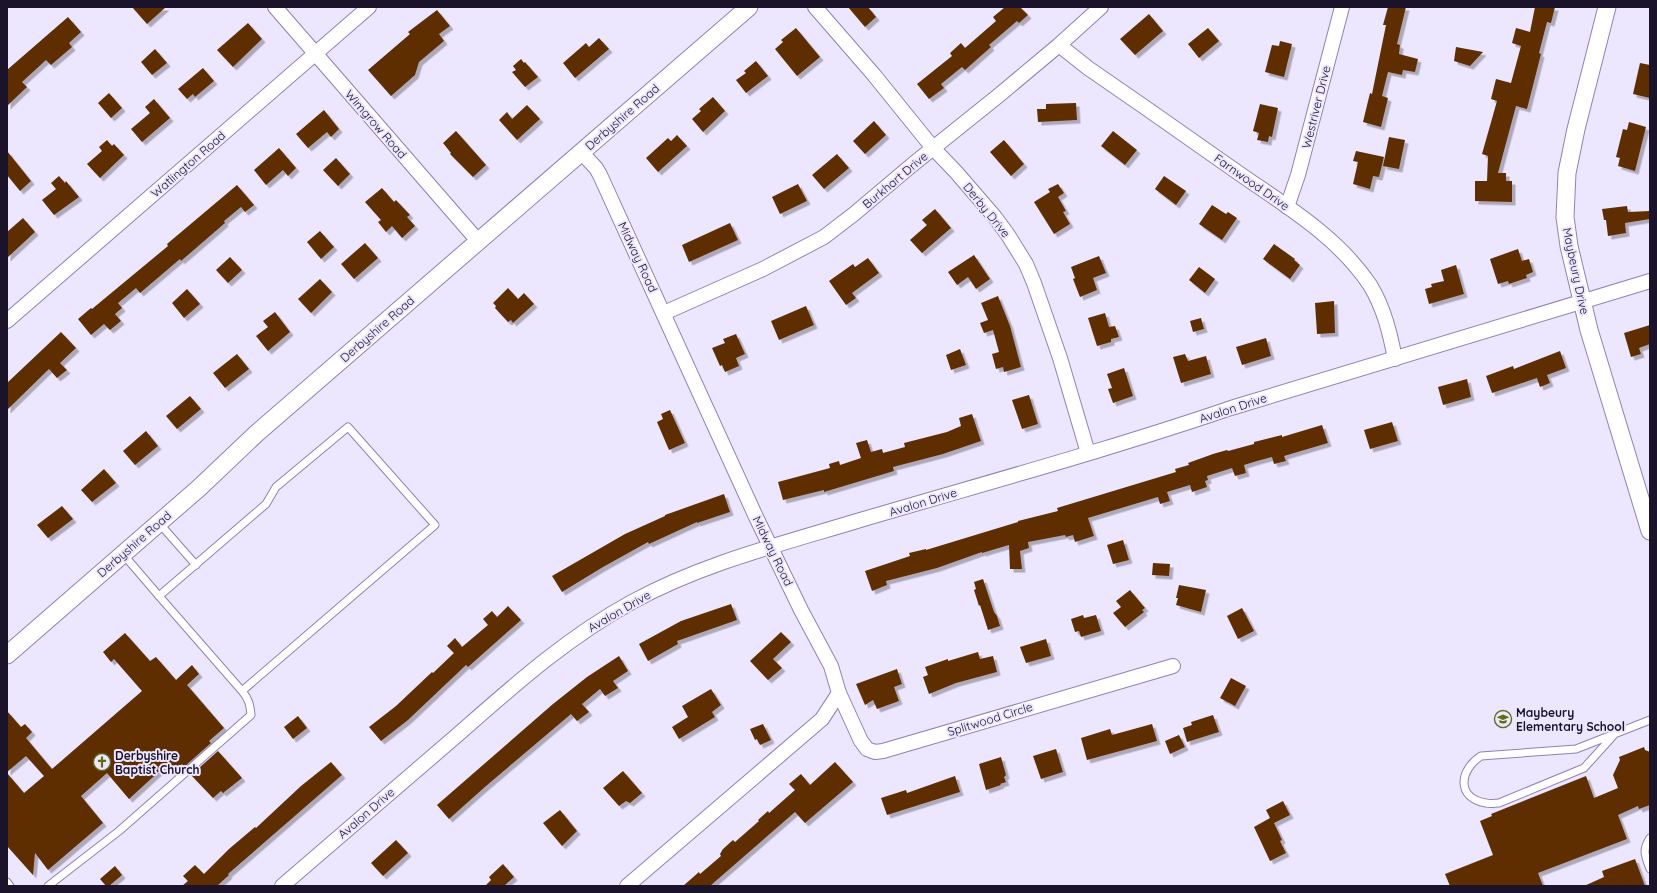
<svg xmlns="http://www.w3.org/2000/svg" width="1657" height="893" viewBox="0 0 1657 893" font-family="Quicksand,sans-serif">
  <defs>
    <filter id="shadow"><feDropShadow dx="3.5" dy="3.5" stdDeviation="0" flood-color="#0004"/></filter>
  </defs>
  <rect width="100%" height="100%" fill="#ece6ff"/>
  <g fill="#5e2f02" filter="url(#shadow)">
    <polygon points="132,7 166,7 147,24"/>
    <polygon points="848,7 868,7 876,17 865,27"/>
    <polygon points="1005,7 1020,7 1028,15 1019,23 1017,21 989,45 991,47 965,70 962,67 941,84 944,88 929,99 917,84 952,56 950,53 961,43 965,48 996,21 993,17"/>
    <polygon points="1388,7 1406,7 1397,44 1400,45 1399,54 1418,59 1415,72 1403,70 1402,75 1388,72 1382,96 1388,98 1381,127 1363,122 1370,93 1372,94 1386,25 1383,25"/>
    <polygon points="1535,7 1555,7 1551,23 1547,22 1539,53 1541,54 1527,109 1516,106 1498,173 1506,173 1506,181 1512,181 1512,202 1475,201 1475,181 1487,181 1488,156 1482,154 1497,101 1491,99 1496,79 1511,83 1521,46 1512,43 1516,28 1530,32"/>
    <polygon points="437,10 450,26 439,34 444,41 419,62 415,75 391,96 368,70 410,34 408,32"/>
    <polygon points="1149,14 1163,31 1135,55 1120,39"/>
    <polygon points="68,17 81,32 69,43 72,47 51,65 46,60 22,82 27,87 7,106 7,70"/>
    <polygon points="248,23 262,39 233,67 217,50"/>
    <polygon points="796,28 820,57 797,76 775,49 783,42 781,40"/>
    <polygon points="1208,28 1219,41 1199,58 1188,44"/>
    <polygon points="599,38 609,49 575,78 563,63 586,43 589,47"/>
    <polygon points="1280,41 1292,44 1284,77 1265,72 1272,45 1279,46"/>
    <polygon points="1456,47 1483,52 1470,66 1454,61"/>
    <polygon points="155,49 167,63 152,75 141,62"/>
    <polygon points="521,59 524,63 525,62 538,77 525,87 512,72 516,70 513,66"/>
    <polygon points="756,61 768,76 746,93 736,80 746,73 744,71"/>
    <polygon points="1640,63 1650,65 1650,98 1633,94"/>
    <polygon points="203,68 214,81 195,97 193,94 187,99 178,89"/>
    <polygon points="109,93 122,108 111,118 98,103"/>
    <polygon points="713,97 725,111 703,132 692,119 701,111 699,109"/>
    <polygon points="154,99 170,118 142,142 131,129 150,113 145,107"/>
    <polygon points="1076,103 1077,120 1038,122 1037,109 1046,109 1046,104"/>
    <polygon points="1260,104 1278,108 1272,137 1269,136 1268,142 1257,140 1259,133 1253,131"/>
    <polygon points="527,105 540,119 517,140 499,120 507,112 512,119"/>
    <polygon points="324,110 339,129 331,137 327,132 308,148 296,134"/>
    <polygon points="874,121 886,135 865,154 853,141"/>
    <polygon points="1629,122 1646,127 1635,171 1618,166 1620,158 1616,157 1623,129 1627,130"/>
    <polygon points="456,131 486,165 473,177 450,154 451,153 443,143"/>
    <polygon points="1113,131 1137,150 1125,165 1101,146"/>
    <polygon points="677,135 687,146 658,172 646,158 668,138 671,141"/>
    <polygon points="1389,137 1405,140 1399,169 1383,166"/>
    <polygon points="107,140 112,146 114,144 124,155 100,178 87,164 102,151 99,147"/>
    <polygon points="1004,140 1024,164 1011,176 990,152"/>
    <polygon points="279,148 296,168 288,176 283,170 266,185 254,170"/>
    <polygon points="7,151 31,181 20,191 7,175"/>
    <polygon points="1356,151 1384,157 1379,177 1373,176 1370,189 1353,184 1358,162 1353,161"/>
    <polygon points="837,154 849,168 824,189 812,175"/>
    <polygon points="336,158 350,174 338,186 323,170"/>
    <polygon points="59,176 65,183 66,181 79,197 54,215 42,200 56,189 51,183"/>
    <polygon points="1164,176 1186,191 1176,205 1155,189"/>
    <polygon points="798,184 807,201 780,214 772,197"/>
    <polygon points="1058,184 1064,193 1058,197 1066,211 1063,212 1070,224 1054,234 1034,202 1050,192 1048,189"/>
    <polygon points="237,185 254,205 245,212 241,207 224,221 225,223 181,261 180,259 140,293 136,288 118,303 122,308 115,314 121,321 110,330 104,324 91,335 78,319 91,308 92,309 104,299 168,246 167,244"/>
    <polygon points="382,188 394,202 396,200 410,215 407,217 415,226 402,238 392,226 386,232 378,222 381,220 365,202"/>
    <polygon points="1212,205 1226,214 1228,212 1237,218 1222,240 1199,224"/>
    <polygon points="1627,206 1628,212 1650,211 1650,219 1625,223 1626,233 1608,236 1606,220 1604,220 1602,209"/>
    <polygon points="935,209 951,228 922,253 910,240 927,225 922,220"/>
    <polygon points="23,218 35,232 7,258 7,232"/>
    <polygon points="730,223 738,240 689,262 682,245"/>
    <polygon points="320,231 334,247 321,259 307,242"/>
    <polygon points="365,243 378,258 354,279 341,264"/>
    <polygon points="1274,244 1295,259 1294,260 1300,265 1290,279 1263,259"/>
    <polygon points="1518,249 1522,261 1529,259 1533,272 1526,275 1527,278 1509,284 1508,281 1498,284 1490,259"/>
    <polygon points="974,255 990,279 976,289 968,277 957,285 948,272"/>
    <polygon points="1099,256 1106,273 1093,278 1097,290 1080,297 1073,279 1075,278 1071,267"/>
    <polygon points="230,257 242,270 228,283 216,270"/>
    <polygon points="868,258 879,273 852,293 856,298 846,305 829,281 853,264 855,267"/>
    <polygon points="1456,265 1464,294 1429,304 1425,289 1432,287 1431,284 1444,281 1441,270"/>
    <polygon points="1199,267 1215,279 1205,293 1189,280"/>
    <polygon points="320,279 332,292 311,313 298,299"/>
    <polygon points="508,288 518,299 524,293 534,304 513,323 511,320 508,322 495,308 496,306 493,303"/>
    <polygon points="187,289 200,304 184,318 172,303"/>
    <polygon points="998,296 1010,326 1021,367 1004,372 1003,367 996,369 992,354 999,352 993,330 984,333 980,323 988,320 981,303"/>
    <polygon points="1334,301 1335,333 1317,334 1315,303"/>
    <polygon points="806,306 814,325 779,340 771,321"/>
    <polygon points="275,312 290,332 268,351 256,336 268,327 263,321"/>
    <polygon points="1105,313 1109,327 1115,326 1119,337 1111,339 1111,342 1097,346 1088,318"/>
    <polygon points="1201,318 1204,329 1193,332 1190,321"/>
    <polygon points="1650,325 1650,344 1639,348 1641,354 1631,357 1624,333"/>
    <polygon points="61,332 76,348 60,363 67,370 57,378 49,369 7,410 7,383"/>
    <polygon points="736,334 745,354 736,358 739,366 725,372 722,365 720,366 712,348 725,343 723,339"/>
    <polygon points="1266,338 1271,356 1242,365 1236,347"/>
    <polygon points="960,349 966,365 951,370 946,355"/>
    <polygon points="1560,351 1566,368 1547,375 1550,383 1540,387 1537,378 1492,393 1486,376 1513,366 1514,369"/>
    <polygon points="237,354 249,369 225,388 213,373"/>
    <polygon points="1185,354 1188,361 1206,356 1211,374 1181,383 1173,357"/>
    <polygon points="1124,368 1133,396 1113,403 1108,389 1112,388 1107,374"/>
    <polygon points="1467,379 1471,397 1443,405 1438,387"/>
    <polygon points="1029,395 1038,424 1022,429 1012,400"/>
    <polygon points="190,396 201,409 177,429 166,416"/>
    <polygon points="670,410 685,443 669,450 657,422 663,419 661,414"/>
    <polygon points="972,414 981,441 943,454 893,467 894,471 824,492 824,490 783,500 778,482 830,468 829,464 839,461 840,465 861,458 856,443 867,440 871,452 882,449 883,453 905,447 904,443 947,432 961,426 959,418"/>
    <polygon points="1392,422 1398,441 1370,449 1364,430"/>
    <polygon points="1322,425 1328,443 1284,456 1286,461 1274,464 1272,457 1257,461 1244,465 1246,473 1235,476 1232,468 1207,476 1208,480 1205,481 1207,487 1192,492 1190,485 1167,492 1170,501 1160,504 1158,497 1088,518 1094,536 1075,542 1073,535 1066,537 1065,535 1028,542 1029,548 1020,551 1022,569 1010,569 1009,545 982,553 982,552 937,568 886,581 887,585 872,591 865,571 910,556 909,553 926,549 926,550 1018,522 1018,521 1058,511 1057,508 1176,472 1175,469 1189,465 1188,463 1213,454 1227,450 1228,451 1254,444 1254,442 1282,435 1282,437"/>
    <polygon points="146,431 158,446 135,465 123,451"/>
    <polygon points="104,469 116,483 92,502 81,490"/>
    <polygon points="724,494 730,512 697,523 697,522 649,544 648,542 603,567 562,592 552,576 625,534 665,516 665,515"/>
    <polygon points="62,506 73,519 48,538 37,525"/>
    <polygon points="1123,540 1129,560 1113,564 1107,545"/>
    <polygon points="1153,563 1170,564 1169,576 1152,575"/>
    <polygon points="983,579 994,612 997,616 1000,626 988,630 980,605 979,606 974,590 976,589 974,582"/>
    <polygon points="1179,585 1206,590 1201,612 1176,605 1178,598 1176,598"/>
    <polygon points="1130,590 1145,608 1142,610 1144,612 1125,627 1113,613 1121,607 1116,601"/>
    <polygon points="731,604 737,620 677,641 678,644 648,661 639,644 681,621"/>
    <polygon points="508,606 521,620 468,667 466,665 408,720 381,741 369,727 396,706 432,672 433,673 454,653 447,646 455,638 462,647 488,625 483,619 492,611 497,617"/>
    <polygon points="1242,608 1254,631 1238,639 1227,616"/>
    <polygon points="1083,615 1084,618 1096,615 1101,631 1081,637 1079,631 1075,632 1071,619"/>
    <polygon points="781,632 791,642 773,659 782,668 768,680 750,661"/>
    <polygon points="125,633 150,661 156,657 176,680 192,665 199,674 187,685 224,728 209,741 211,743 184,767 182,764 171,773 165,766 129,799 107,773 81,796 103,823 48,870 35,853 33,875 7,846 7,773 24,793 44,776 26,756 7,772 7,711 21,727 25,724 32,732 26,738 52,769 142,691 114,659 111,662 103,652"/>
    <polygon points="1046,639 1051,656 1026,663 1020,647"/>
    <polygon points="978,652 980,659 993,656 997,672 956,683 929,694 923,677 928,675 925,667 948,659 948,661"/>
    <polygon points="619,656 628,671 613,681 618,688 605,696 600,689 582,704 589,712 577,721 571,714 486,786 449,819 437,805 553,704 587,677"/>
    <polygon points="897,669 902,684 894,687 899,701 877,709 873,700 865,705 856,684"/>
    <polygon points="1231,678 1246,686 1235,706 1220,698"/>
    <polygon points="711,689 721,705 712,712 715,717 679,739 672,727 688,717 682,706"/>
    <polygon points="1213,715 1219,732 1187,742 1183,728 1192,725 1191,722"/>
    <polygon points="298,716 307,728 293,739 284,727"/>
    <polygon points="763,724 771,740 760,745 757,739 755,740 750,729"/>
    <polygon points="1152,724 1157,741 1087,760 1081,738 1110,729 1112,735"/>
    <polygon points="1179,735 1185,747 1170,754 1165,741"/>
    <polygon points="1644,747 1645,750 1650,752 1650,805 1639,809 1638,806 1618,815 1627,839 1538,873 1543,886 1450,886 1445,874 1493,855 1480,821 1492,816 1491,814 1586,776 1594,798 1618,788 1613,775 1620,760 1619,757"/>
    <polygon points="1056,749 1063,772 1041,779 1033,756"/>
    <polygon points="218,751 242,778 223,793 221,791 213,798 191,775"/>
    <polygon points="1001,757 1006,775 1004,777 1006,782 1000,784 1001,785 986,790 979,764"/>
    <polygon points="331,762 342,775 228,874 229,875 217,886 182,886 188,881 183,876 195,865 204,874 229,849 255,827 256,828 301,786"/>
    <polygon points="835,762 853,782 805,823 795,812 710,886 683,886 699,872 700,874 721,856 720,854 723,849 733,840 735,842 759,821 758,820 768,811 769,813 795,790 789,784 801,774 810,785"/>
    <polygon points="623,771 642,793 630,803 626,801 619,806 603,788"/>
    <polygon points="955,776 960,792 887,815 881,798 906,790 907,793"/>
    <polygon points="1283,801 1290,815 1274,823 1282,840 1280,841 1286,853 1270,861 1254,827 1270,818 1266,810"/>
    <polygon points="560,810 577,831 562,846 543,823"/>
    <polygon points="396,840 408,853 383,876 371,863"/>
    <polygon points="1635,859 1645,886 1584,886 1604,877 1602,871"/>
    <polygon points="503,864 514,877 504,886 485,886 491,880 489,877"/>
    <polygon points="115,866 122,875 109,886 106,886 100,879"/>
  </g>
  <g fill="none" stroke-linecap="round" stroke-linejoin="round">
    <g stroke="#9180b9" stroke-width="9">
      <g id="service">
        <polyline points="159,523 196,565"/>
        <polyline points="123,554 159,596"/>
        <path d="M1613,736l-29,32 -85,35c-4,0 -9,1 -13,0 -30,-5 -27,-33 -5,-47l95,-7 74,-29"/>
        <path d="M1650,838c-8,12 -5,18 0,31"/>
        <polyline points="7,882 10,886"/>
        <path d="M48,886l71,-55 132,-116c-1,-10 -2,-16 -9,-24l-83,-95 107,-92 10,-17 72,-60 87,98 -193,166"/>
      </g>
    </g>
    <g stroke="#9180b9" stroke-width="16">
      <g id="minor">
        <polyline points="275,7 478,241"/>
        <polyline points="815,7 874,75 933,148 956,172 994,216 1008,235 1026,264 1034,283 1060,358 1088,453"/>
        <path d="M1059,45l29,23c51,35 101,70 152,106 46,32 98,63 130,111 14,23 20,48 25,74"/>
        <polyline points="581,152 596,168 600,175 756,517 801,610 831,666 839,693 861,741 867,749 875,752 883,751 1173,666"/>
        <polyline points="1287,207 1298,175 1342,7"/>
        <polyline points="664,313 763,269 824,237 854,214 912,165 998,96 1059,45 1101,7"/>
        <polyline points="7,321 369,7"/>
        <path d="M282,886c58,-50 115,-99 173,-149 56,-49 111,-99 177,-135 69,-38 149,-58 225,-81 125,-37 251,-71 374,-113l419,-127"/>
        <polyline points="627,886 822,719 839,693"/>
      </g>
    </g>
    <g stroke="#9180b9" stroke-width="19">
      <g id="tertiary">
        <polyline points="1607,7 1576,129 1567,173 1565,217 1569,246 1589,330 1650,531"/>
        <polyline points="7,655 199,488 257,433 749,7"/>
      </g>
    </g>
    <use href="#service" stroke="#fff" stroke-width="7"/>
    <use href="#minor" stroke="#fff" stroke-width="14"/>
    <use href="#tertiary" stroke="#fff" stroke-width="17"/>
  </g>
  <defs>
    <g id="school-ring" transform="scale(0.9)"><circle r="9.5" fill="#ece6ff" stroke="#606c14" stroke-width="1.5"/><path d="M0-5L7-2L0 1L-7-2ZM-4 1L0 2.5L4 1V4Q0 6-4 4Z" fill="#606c14"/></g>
    <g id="church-ring" transform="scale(0.9)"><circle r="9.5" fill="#ece6ff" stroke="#606c14" stroke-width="1.5"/><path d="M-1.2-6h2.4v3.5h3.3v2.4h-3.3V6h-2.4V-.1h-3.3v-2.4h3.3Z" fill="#606c14"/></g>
  </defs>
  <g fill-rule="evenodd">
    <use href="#school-ring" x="1503" y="719"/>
    <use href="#church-ring" x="102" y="762"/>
  </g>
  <g text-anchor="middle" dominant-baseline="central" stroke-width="4" stroke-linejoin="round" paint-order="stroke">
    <g font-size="12" fill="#1a1329" stroke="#ece6ff">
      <text transform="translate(1316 107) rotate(-76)">Westriver Drive</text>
      <text transform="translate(622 117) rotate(-41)">Derbyshire Road</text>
      <text transform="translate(376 124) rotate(49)">Wimgrow Road</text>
      <text transform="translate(188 164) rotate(-41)">Watlington Road</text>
      <text transform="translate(895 180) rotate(-40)">Burkhart Drive</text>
      <text transform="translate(1252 182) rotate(35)">Farnwood Drive</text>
      <text transform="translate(987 210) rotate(51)">Derby Drive</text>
      <text transform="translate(638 257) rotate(65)">Midway Road</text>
      <text transform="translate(1576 271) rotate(78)">Maybeury Drive</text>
      <text transform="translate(377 329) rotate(-41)">Derbyshire Road</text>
      <text transform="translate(1233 408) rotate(-18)">Avalon Drive</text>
      <text transform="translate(923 502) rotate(-17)">Avalon Drive</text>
      <text transform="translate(134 544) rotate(-41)">Derbyshire Road</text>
      <text transform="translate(773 551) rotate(64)">Midway Road</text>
      <text transform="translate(619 611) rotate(-30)">Avalon Drive</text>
      <text transform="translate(990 719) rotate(-17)">Splitwood Circle</text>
      <text transform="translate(366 813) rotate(-41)">Avalon Drive</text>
    </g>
    <g font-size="12" font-weight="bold" fill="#1a1329" stroke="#ece6ff" text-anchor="start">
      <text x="1516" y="712">Maybeury<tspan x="1516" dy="14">Elementary School</tspan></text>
      <text x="115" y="755">Derbyshire<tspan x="115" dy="14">Baptist Church</tspan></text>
    </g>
  </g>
  <rect width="1657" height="893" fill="none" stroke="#1a1329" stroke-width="16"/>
</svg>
